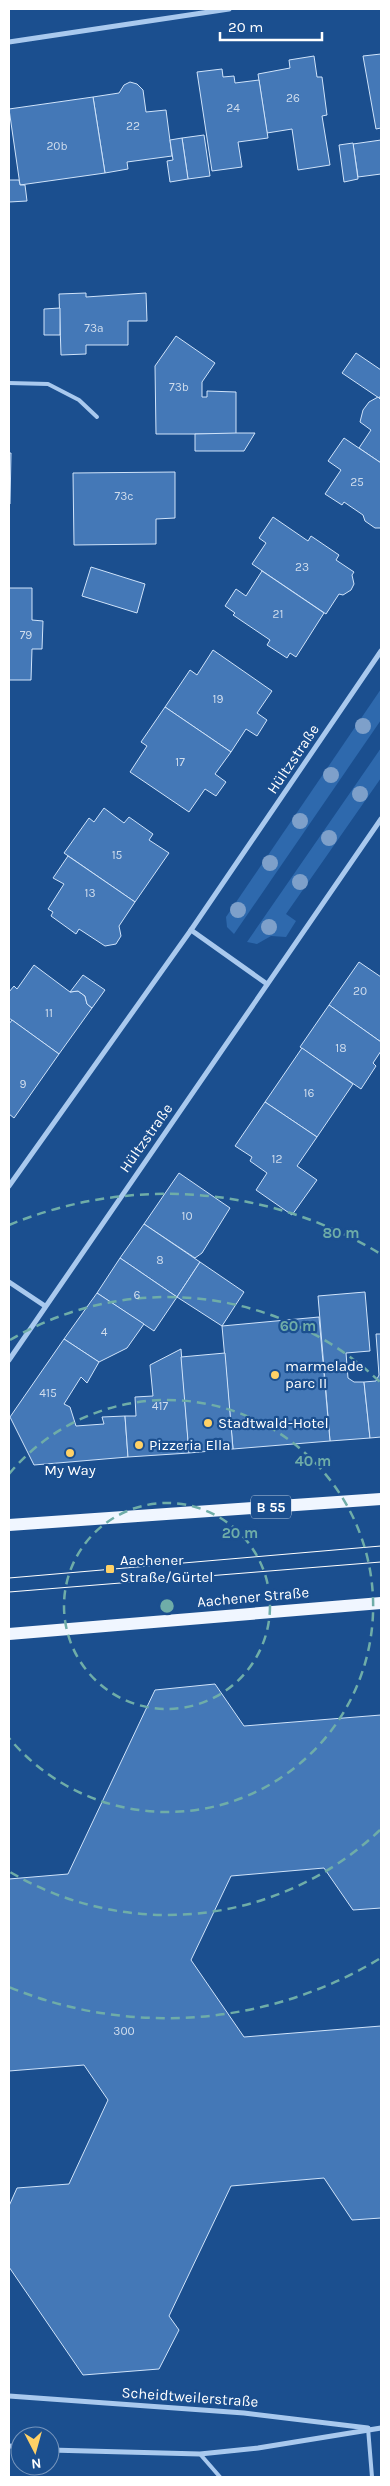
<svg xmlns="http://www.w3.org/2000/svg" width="390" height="2486" viewBox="0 0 390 2486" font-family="Karla,sans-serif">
  <rect width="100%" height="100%" fill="#1b4f8f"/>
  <g fill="#2e69ad">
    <polygon points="381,689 381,720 234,934 227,927 226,917"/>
    <polygon points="381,748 381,778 286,914 296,921 286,937 271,936 257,944 247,942"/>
  </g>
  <g fill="#4478b7" stroke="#cfe3fa">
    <polygon points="381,54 381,128 376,129 363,56"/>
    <polygon points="314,56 317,77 322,77 327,115 322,116 330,165 298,170 292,129 267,133 258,74 290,68 289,60"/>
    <polygon points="222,69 223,77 234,76 235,83 259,80 268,138 238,142 242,167 212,171 197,72"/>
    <polygon points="130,82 137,84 143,90 146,112 166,110 172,156 127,162 128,169 105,173 93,97 119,93 124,85"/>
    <polygon points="93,97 105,173 20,185 9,109"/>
    <polygon points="204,135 210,176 188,179 182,138"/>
    <polygon points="182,138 188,179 170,182 167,161 173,160 170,140"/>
    <polygon points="381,140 381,174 358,177 353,144"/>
    <polygon points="353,143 358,179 344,182 339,145"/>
    <polygon points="9,180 19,180 20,185 25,185 27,201 9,202"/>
    <polygon points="86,293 86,297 146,293 147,321 128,321 128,345 86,345 86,354 61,355 59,294"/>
    <polygon points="60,308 60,335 44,335 44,309"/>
    <polygon points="176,336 215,363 202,382 202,397 207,397 207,391 236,392 236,434 156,434 155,366"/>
    <polygon points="356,353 381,370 381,395 379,398 342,373"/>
    <polygon points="378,397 381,400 381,463 359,448 371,430 360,422 363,410 369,402"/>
    <polygon points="236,433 255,433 244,451 195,451 195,434"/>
    <polygon points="344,438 381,463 381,528 375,528 365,521 363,515 344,502 342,505 325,494 341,470 328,461"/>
    <polygon points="9,453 11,453 10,504 9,504"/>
    <polygon points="175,472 175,518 156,519 156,544 74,545 73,473"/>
    <polygon points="273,517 308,541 311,536 339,555 336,560 354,572 352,575 354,584 351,590 343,595 339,594 326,614 252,564 266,543 259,538"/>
    <polygon points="91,567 145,584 137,613 82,596"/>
    <polygon points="262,571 324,613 296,657 290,653 287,658 267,645 270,640 233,615 235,613 225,606 236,589 246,596"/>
    <polygon points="9,588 32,588 32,620 43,621 42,649 32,649 31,680 9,680"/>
    <polygon points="213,650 272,691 257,713 267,720 257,736 246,729 231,752 165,707 190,670 197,675"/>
    <polygon points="165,707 231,752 215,774 226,782 216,796 205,789 189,812 130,772 147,746 141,742"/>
    <polygon points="104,808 124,823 129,817 153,834 149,840 169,853 135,902 64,853 89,818 94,822"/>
    <polygon points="68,856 135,902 119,926 121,936 116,944 105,946 79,929 76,934 51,916 53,912 48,909 64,884 53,878"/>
    <polygon points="359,962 381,977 381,1042 329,1005"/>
    <polygon points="34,965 70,992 78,991 85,996 87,1004 92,1008 59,1054 9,1018 9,992 14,986 17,989"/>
    <polygon points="83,975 105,990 92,1008 87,1004 85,996 78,991 70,992"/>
    <polygon points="329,1005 381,1042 381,1051 373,1063 376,1066 361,1089 300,1047"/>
    <polygon points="12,1020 59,1054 14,1118 9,1114 9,1024"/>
    <polygon points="302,1048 353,1084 317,1137 265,1102"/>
    <polygon points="265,1102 317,1137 297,1166 317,1180 292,1215 256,1190 267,1173 250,1161 252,1157 235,1146"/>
    <polygon points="179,1173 230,1208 202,1253 195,1258 144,1224"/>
    <polygon points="144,1224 200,1262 177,1297 120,1258"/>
    <polygon points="120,1258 177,1297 154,1331 97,1293"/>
    <polygon points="200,1262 244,1292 222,1326 177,1297"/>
    <polygon points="365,1292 370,1351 346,1353 348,1378 354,1382 364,1382 370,1438 330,1441 318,1296"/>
    <polygon points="97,1293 144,1324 127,1348 99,1362 64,1339"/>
    <polygon points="319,1317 330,1441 233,1449 222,1326"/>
    <polygon points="376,1334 381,1334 381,1437 370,1438 364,1382 376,1381 379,1375"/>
    <polygon points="64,1339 99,1362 87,1383 81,1377 64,1404 70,1407 76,1426 104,1424 102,1417 125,1416 128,1457 34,1465 10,1417"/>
    <polygon points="181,1349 189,1453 128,1457 125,1416 136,1416 135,1397 153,1396 150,1365"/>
    <polygon points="225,1353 233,1449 189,1453 181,1357"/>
    <polygon points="215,1684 244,1726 381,1715 381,1908 353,1910 324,1868 231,1876 191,1960 244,2037 381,2026 381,2218 352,2220 324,2178 231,2186 169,2316 179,2330 159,2369 83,2375 9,2267 9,2206 17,2188 69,2184 108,2100 84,2065 9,2071 9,1879 68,1874 155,1690"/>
  </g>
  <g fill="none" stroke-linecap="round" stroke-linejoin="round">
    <g stroke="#a9c9ee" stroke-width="4">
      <polyline points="9,383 48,384 79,400 97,417"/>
      <polyline points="368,2428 372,2477"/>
      <polyline points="200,2454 220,2477"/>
    </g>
    <g stroke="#a9c9ee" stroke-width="5">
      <polyline points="9,42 229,9"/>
      <polyline points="191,930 267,984"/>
      <polyline points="9,1186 191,930 381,651"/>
      <polyline points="9,1282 45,1306"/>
      <polyline points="9,1360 381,819"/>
      <polyline points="9,2396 244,2413 368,2428"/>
      <polyline points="9,2446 20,2447"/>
      <polyline points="50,2450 200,2454 258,2448 381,2428"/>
    </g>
    <g stroke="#f0f6ff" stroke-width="12">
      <polyline points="9,1525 381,1499"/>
      <polyline points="9,1634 381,1603"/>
    </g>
    <g stroke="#fff" stroke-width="1">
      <polyline points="9,1578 381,1546"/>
      <polyline points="9,1592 381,1562"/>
    </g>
  </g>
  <g fill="#7ea0ca">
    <circle cx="363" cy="726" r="8"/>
    <circle cx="331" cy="775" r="8"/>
    <circle cx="360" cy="794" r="8"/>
    <circle cx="300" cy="821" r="8"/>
    <circle cx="329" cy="838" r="8"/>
    <circle cx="270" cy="863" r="8"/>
    <circle cx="300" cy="882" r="8"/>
    <circle cx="238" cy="910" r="8"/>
    <circle cx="269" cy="927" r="8"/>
  </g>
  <g fill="none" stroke="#6fada8" stroke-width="2.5" stroke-dasharray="9 6">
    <circle cx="167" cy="1606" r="103"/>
    <path d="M9 1474A206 206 0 1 1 9 1738"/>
    <path d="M380 1830A309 309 0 0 1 10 1872M10 1340A309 309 0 0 1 380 1382"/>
    <path d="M379 1959A412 412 0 0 1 9 1987M9 1225A412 412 0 0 1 379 1253"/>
  </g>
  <g fill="#ffd166" stroke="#1b4f8f" stroke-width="2">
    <circle cx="275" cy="1375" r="5"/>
    <circle cx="208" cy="1423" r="5"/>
    <circle cx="139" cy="1445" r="5"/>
    <circle cx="70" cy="1453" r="5"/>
    <rect x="105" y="1564" width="10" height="10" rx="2.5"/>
  </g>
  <g text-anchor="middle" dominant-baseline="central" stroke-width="4.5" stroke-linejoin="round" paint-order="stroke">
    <g font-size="12" fill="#d0dded">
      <text x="293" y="98">26</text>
      <text x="233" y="108">24</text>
      <text x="133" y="126">22</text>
      <text x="57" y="146">20b</text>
      <text x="94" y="328">73a</text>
      <text x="179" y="387">73b</text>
      <text x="357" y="482">25</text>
      <text x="124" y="496">73c</text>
      <text x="302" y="567">23</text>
      <text x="278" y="614">21</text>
      <text x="26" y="635">79</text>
      <text x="218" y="699">19</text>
      <text x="180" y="762">17</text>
      <text x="117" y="855">15</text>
      <text x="90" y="893">13</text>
      <text x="360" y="991">20</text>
      <text x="49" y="1013">11</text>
      <text x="341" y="1048">18</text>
      <text x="23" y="1084">9</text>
      <text x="309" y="1093">16</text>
      <text x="277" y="1159">12</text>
      <text x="187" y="1216">10</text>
      <text x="160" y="1260">8</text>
      <text x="137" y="1295">6</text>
      <text x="104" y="1332">4</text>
      <text x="48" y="1393">415</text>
      <text x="160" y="1406">417</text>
      <text x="124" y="2031">300</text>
    </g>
    <rect fill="#1b4f8f" stroke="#bbcadd" stroke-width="1" x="251" y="1495.5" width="40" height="23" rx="4"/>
    <g font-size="14" font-weight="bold" fill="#fff">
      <text x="271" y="1507">B 55</text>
    </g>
    <g font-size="15" fill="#fff" stroke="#1b4f8f">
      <text transform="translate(293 759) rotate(-56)">Hültzstraße</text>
      <text transform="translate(146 1138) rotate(-55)">Hültzstraße</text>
      <text transform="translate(253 1597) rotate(-5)">Aachener Straße</text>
      <text transform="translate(190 2397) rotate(4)">Scheidtweilerstraße</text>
    </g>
    <g font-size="15" fill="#fff" stroke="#1b4f8f" text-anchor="start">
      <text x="285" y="1366">marmelade<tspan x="285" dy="17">parc II</tspan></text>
      <text x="218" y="1423">Stadtwald-Hotel</text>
      <text x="149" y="1445">Pizzeria Ella</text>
      <text x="70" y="1470" text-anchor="middle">My Way</text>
      <text x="120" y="1560">Aachener<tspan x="120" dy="17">Straße/Gürtel</tspan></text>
    </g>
  </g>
  <circle cx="167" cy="1606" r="8" fill="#6fada8" stroke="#1b4f8f" stroke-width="2.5"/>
  <g font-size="15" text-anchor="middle" font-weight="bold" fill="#6fada8" stroke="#1b4f8f" stroke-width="4.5" stroke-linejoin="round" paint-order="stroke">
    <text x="341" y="1238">80 m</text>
    <text x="298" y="1331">60 m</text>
    <text x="313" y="1466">40 m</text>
    <text x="240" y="1538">20 m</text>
  </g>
  <rect width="390" height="2486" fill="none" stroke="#ffffff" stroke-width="20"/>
  <g transform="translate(35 2451) rotate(174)"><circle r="24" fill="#1b4f8f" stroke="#7695bc"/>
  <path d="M0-4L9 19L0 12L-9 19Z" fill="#ffd166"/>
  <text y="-8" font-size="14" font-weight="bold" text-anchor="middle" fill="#ffffff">N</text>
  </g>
  <path d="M220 32v8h102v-8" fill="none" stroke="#ffffff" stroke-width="2.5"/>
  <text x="228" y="32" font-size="15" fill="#ffffff" stroke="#1b4f8f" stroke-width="4" paint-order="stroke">20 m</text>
</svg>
